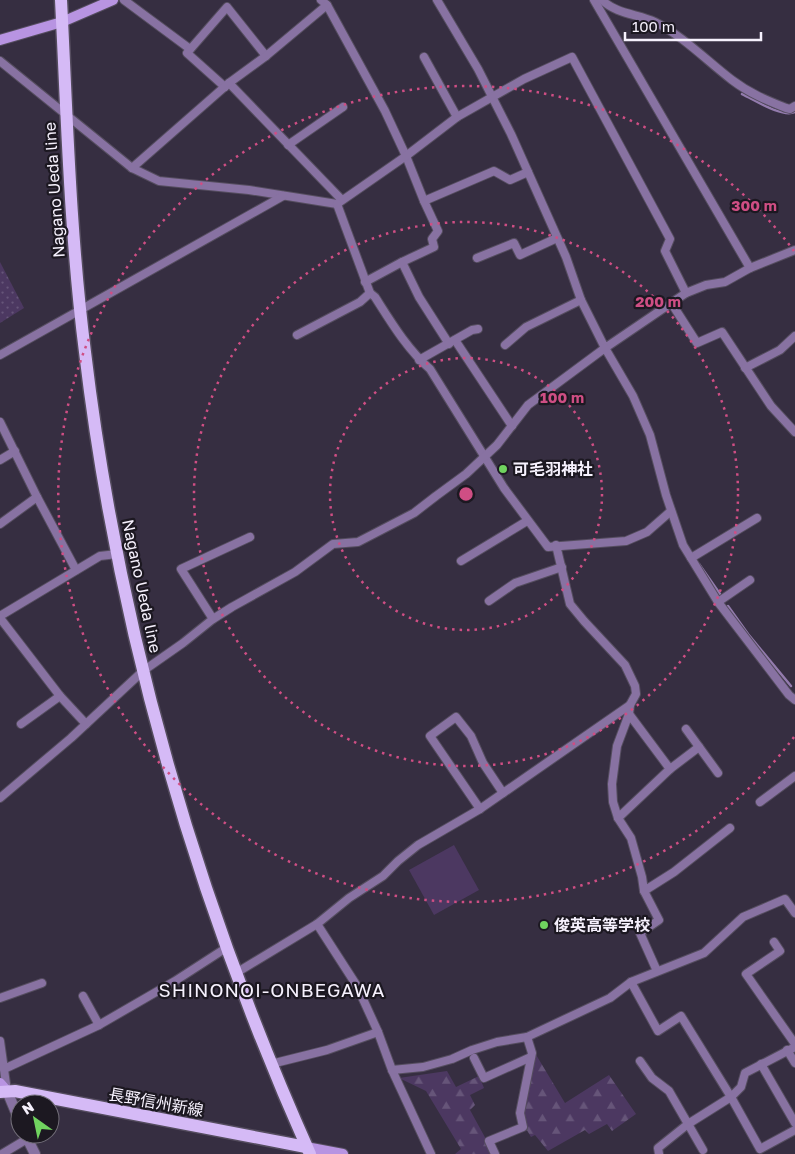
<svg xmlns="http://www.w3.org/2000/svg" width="795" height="1154" viewBox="0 0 795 1154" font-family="'Golos Text','Noto Sans JP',sans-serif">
  <defs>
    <pattern id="forest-firs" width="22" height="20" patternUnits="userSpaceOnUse" patternTransform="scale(1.25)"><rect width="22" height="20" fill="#4c3861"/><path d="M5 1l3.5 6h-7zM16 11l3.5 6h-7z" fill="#665579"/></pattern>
    <pattern id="park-dots" width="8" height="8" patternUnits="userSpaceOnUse" patternTransform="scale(1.25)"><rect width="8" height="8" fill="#4c3861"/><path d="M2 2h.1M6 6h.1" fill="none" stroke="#665579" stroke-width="1.8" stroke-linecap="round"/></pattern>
  </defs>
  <rect width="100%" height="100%" fill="#362e41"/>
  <polygon fill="#4c3861" points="454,845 479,890 434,915 409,870"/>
  <g fill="url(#forest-firs)">
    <polygon points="535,1053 565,1103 609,1075 636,1114 612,1131 607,1124 589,1134 585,1130 548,1151 535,1135 531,1137 525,1127 523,1113 528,1095"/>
    <polygon points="447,1071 456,1087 479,1076 484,1088 470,1095 475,1105 470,1110 487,1141 491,1154 455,1154 461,1149 426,1091 399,1078"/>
  </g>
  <polygon fill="url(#park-dots)" points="0,262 24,308 0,323"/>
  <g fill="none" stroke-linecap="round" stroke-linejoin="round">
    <g stroke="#937bad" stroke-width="2.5">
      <path d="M742,94c13,6 40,24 53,18"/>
      <polyline points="699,564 720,594"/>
      <polyline points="728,606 748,634 791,686"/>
    </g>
    <g stroke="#554d5f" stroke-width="10">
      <g id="minor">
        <polyline points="124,0 190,49"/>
        <polyline points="321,0 327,5 385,111 406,156 424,201"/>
        <polyline points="437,0 478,69 511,134 566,257 581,300 605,348 686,293 706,285 725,282 750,268 795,250"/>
        <polyline points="594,0 750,268"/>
        <path d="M602,0c14,14 36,14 53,22 28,14 52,39 77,58 17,13 34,20 54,28l4,1 5,-3"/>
        <polyline points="424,57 457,117"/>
        <polyline points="0,61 132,168 159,181 249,190 337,204"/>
        <polyline points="229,83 341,199"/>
        <polyline points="225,87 187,53 227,7 266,56"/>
        <polyline points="288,145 343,107"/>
        <polyline points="132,168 229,83 266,56 327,5"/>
        <polyline points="337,204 406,156 457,117 524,79 572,57 670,239 665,251 686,293"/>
        <path d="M337,204l33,89 5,4c16,25 32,52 55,72l74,119 44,59 78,-6 21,-9 24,-21"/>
        <polyline points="477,258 514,243 520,255 557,238"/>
        <polyline points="402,262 419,297 449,344"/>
        <polyline points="365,282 402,262 434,247 432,239 438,231 424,201 494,171 510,180 528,172"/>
        <polyline points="672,304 697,343 722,332 771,406 795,432"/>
        <polyline points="297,335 360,302 370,293"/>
        <polyline points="455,340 512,426"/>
        <polyline points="505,345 526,327 581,300"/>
        <polyline points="0,355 283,196"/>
        <polyline points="419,360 472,330 478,329"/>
        <polyline points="745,368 780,350 795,336"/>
        <polyline points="0,422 37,497 76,570"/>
        <polyline points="0,460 15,451"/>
        <polyline points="0,524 37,497"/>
        <polyline points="556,545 570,604 584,621 625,665 635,686 636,694 630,705 629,714 617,746 612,784 613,802 618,818 631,838 642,877 644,891 659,920 640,933 657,971"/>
        <polyline points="691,558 757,518"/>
        <polyline points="461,561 527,521"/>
        <polyline points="489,601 515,583 562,567"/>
        <polyline points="718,602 750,580"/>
        <polyline points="0,616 100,556 117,554"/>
        <polyline points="0,618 60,696 86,724"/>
        <polyline points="213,619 181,569 250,537"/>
        <polyline points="21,724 60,696"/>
        <polyline points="686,729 718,773"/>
        <polyline points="670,769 699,747"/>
        <polyline points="0,798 71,738 143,671 183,643 213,619 232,607 295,572 333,544 358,542 414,513 436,496 466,474 497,445 528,405 605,348 633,396 650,435 666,495 683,545 718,602 789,695 795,700"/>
        <polyline points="760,802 795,776"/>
        <polyline points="480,809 430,736 456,717 471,736 483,763 503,793"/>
        <polyline points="618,818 670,769 629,714"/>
        <polyline points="644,891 674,872 730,828"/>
        <polyline points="317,924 357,986 378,1032 392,1070 431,1154"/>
        <polyline points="774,942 780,951 746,974 795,1044"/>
        <polyline points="236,973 317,924 349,898 383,876 398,861 418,845 480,809 630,705"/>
        <polyline points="631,982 658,1031 681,1016 731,1097 760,1149 795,1130"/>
        <polyline points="83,996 99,1025"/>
        <polyline points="0,998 42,983"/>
        <polyline points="0,1041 7,1091"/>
        <polyline points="787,1050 795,1063"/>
        <polyline points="474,1058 484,1078 531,1057"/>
        <polyline points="640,1061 652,1078 669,1091 703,1150"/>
        <polyline points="271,1064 327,1050 378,1032"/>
        <polyline points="761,1064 795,1123"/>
        <polyline points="4,1069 99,1025 175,981 226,948"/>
        <polyline points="392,1070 423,1067 452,1059 472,1050 497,1042 527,1037 610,998 631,982 704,953 743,917 785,899 795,913"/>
        <polyline points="2,1154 27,1139"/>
        <polyline points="495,1154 489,1141 523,1127 520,1113 532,1053 527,1037"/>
        <polyline points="659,1154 658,1148 688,1124 731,1097 741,1087 745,1073 795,1047"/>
      </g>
    </g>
    <g stroke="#554d5f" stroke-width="12">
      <g id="tertiary">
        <polyline points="7,1091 20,1122"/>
        <polyline points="25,1134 35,1154"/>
      </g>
    </g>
    <g stroke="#554d5f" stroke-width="12">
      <g id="secondary">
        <polyline points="0,40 62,22 113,0"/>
        <polyline points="0,1083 7,1091"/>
        <polyline points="306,1147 343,1154"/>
      </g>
    </g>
    <g stroke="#554d5f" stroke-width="15">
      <g id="primary">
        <path d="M61,0c6,117 9,235 24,352 33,277 111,547 225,802"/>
        <polyline points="0,1092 15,1091 306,1147"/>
      </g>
    </g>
    <use href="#minor" stroke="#8872a2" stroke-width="8"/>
    <use href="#tertiary" stroke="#8872a2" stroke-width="10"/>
    <use href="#secondary" stroke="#b894e2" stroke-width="10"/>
    <use href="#primary" stroke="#d5baf6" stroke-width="12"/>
  </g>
  <g fill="none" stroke="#cf4e84" stroke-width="2.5" stroke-dasharray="2.5 5">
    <circle cx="466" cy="494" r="136"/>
    <circle cx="466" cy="494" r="272"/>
    <path d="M794 737A408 408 0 1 1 794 251"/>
  </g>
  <g fill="#70d35f" stroke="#1c1821" stroke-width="2">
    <circle cx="503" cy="469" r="5"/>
    <circle cx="544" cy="925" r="5"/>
  </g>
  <g text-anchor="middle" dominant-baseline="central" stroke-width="4.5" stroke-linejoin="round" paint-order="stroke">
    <g font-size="16" fill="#f6f1fd" stroke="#1c1821">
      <text transform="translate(54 190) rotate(-94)">Nagano Ueda line</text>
      <text transform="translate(142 586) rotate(78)">Nagano Ueda line</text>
      <text transform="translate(156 1102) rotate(10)">長野信州新線</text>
    </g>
    <g font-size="16" font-weight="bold" fill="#f6f1fd" stroke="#1c1821" text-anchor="start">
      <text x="513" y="469">可毛羽神社</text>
      <text x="554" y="925">俊英高等学校</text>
    </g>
    <g font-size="19" letter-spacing="1" fill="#f6f1fd" stroke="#1c1821">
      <text x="272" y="989">SHINONOI-ONBEGAWA</text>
    </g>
  </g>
  <circle cx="466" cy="494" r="8" fill="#cf4e84" stroke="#1c1821" stroke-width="2.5"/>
  <g font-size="15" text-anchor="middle" font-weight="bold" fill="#cf4e84" stroke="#1c1821" stroke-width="4.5" stroke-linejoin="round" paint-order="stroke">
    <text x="754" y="211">300 m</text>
    <text x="658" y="307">200 m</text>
    <text x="562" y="403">100 m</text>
  </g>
  <g transform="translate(35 1119) rotate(327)"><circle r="24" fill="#1c1821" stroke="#736f79"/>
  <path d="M0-4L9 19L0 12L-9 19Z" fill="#70d35f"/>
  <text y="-8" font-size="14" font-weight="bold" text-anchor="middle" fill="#f6f1fd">N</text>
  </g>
  <path d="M625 32v8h136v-8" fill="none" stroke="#f6f1fd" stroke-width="2.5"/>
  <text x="632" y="32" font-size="15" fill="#f6f1fd" stroke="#1c1821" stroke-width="4" paint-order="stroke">100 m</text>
</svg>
